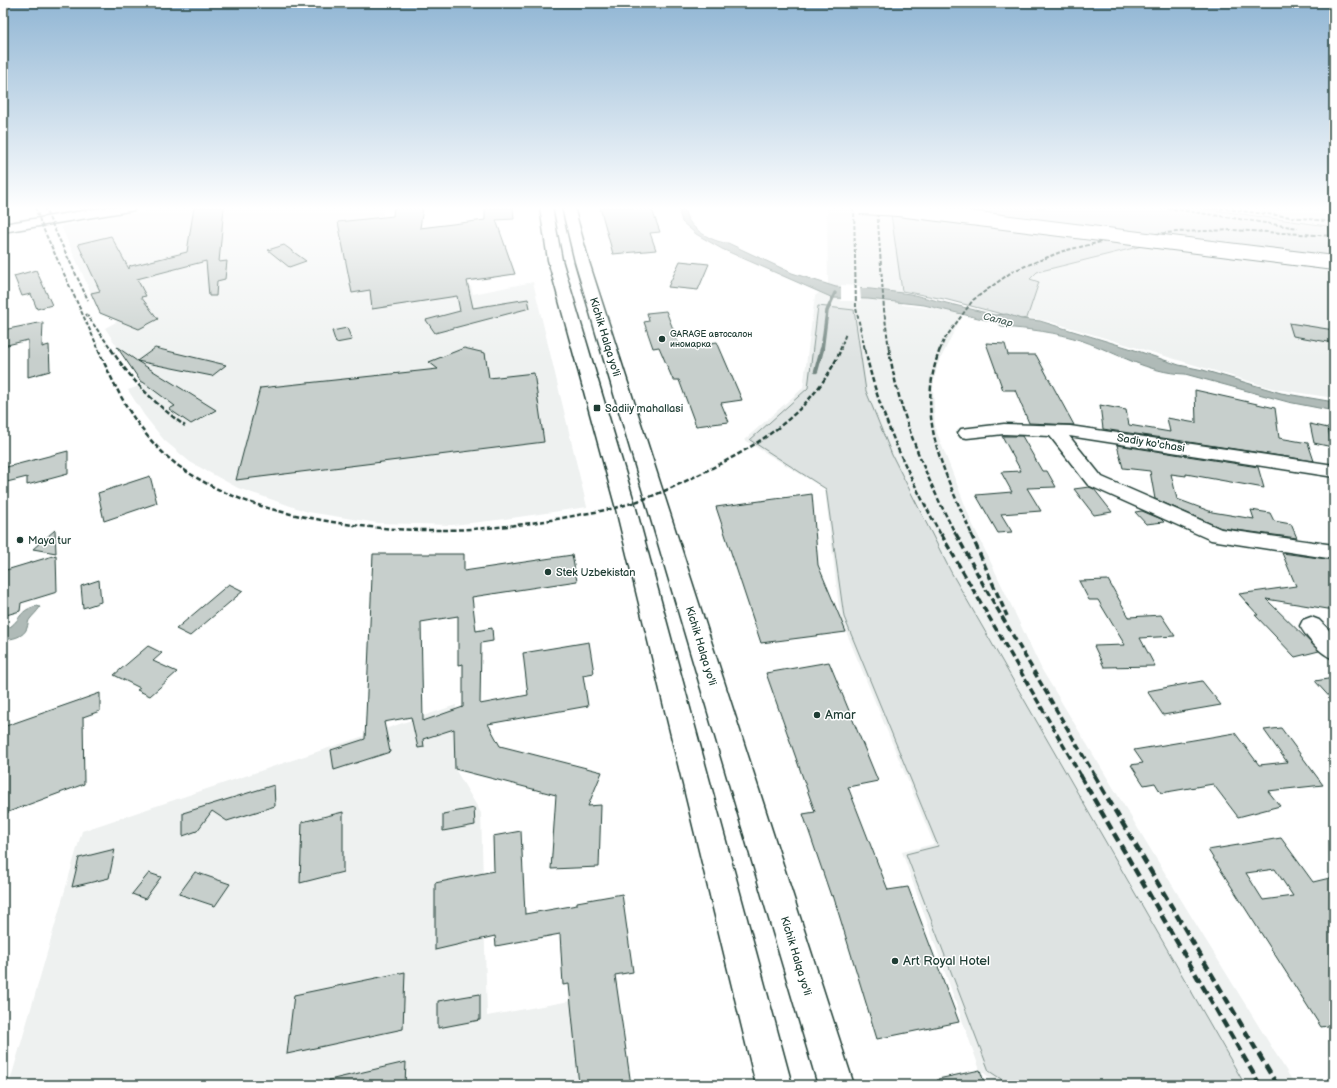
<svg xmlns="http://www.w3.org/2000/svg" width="1337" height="1088" viewBox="0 0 1337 1088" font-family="'Balsamiq Sans',sans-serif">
  <rect width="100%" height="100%" fill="#fff"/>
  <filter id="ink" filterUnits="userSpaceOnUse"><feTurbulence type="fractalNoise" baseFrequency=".025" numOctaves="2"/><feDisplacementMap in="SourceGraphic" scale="8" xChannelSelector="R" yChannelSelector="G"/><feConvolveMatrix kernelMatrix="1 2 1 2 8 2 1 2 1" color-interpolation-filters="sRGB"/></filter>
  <g filter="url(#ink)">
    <g fill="#eef1f0">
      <polygon points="182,207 382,207 387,237 451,289 471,286 473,294 533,282 587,507 498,520 452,525 378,523 308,512 238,488 190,462 164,440 144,415 128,390 142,385 105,328 118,321 100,313 61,226 130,213"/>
      <polygon points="827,207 890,207 902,281 902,305 939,309 962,315 937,366 933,386 935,428 972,523 1042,670 1194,921 1295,1085 999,1085 980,1070 902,852 934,844 840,617 825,489 744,440 803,388 815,296 828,284"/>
      <polygon points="1192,207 1334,207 1334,227 1318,226"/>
      <polygon points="1142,246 1334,268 1334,398 1275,389 1048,321 1027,318 1038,282 1029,279 1037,272"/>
      <polygon points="456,705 454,737 455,769 481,813 487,1016 587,998 597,1085 9,1085 82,831"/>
    </g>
    <g fill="#dee3e2" stroke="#7e908b">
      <polygon points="890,207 1192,207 1334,227 1334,268 1142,246 1037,272 1030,279 1039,282 1027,318 1021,319 944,299 902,291"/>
      <polygon points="818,306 854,310 866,391 892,455 951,572 1245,1085 1004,1085 1001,1079 989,1071 906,854 938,846 844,617 826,489 750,440 808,388"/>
    </g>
    <g fill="#afbab7" stroke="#758883">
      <path d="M678,207h6c1,4 2,9 4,12 6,12 27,24 40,24l64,30 44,14 35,2 39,5 85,21 12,-1 14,5 19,2 89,27 50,17 24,5 78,23 53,9v9l-46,-9 -103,-28c-37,-1 -68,-21 -102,-33 -27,-9 -54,-12 -82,-14l-2,-4 -75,-18 -56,-6 -35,-1 -111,-49 -26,-15 -14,-12z"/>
      <path d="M37,606l3,1c-3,5 -7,8 -10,12 -2,2 -2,6 -3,9 -3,9 -16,12 -24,11v-13l7,1c12,-9 9,-17 27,-21z"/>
    </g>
    <polygon fill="#fff" points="841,285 860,286 861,301 841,301"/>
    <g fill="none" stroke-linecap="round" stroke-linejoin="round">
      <polyline stroke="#758883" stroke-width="3.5" points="822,350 827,311 835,293"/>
      <polyline stroke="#758883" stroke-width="4.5" points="816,371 822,349"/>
    </g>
    <g fill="#c7cfcc" stroke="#1f3d34" fill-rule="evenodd">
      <polygon points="194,207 224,207 219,262 227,261 225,279 217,281 216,296 209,296 206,261 137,279 146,296 141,297 158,319 139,329 100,313 91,293 100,291 78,244 111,236 129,269 130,265 131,266 187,252"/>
      <polygon points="394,207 423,207 420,228 485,220 485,207 513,207 514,219 496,220 515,274 467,281 473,308 528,299 530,308 435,333 426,320 460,311 457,296 372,309 370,290 352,293 338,222 393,216"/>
      <polygon points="600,207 651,207 660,232 650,233 656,250 613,254"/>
      <polygon points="284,245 306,261 289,267 268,250"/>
      <polygon points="680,261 709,264 698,290 668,287"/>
      <polygon points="36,270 52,305 37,309 31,294 22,296 14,276"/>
      <polygon points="666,311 680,347 717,342 742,400 721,403 729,422 696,426 679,380 673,380 659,347 653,348 644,322 649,321 647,313"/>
      <polygon points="43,322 42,347 49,345 50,371 28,377 28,340 3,346 3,330"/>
      <polygon points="1289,323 1334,330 1334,343 1293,336"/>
      <polygon points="347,328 352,340 336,343 332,331"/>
      <polygon points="986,343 1005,344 1008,355 1036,355 1074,425 1029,423 1015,390 1003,390"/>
      <polygon points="117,347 137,361 155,348 226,365 212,376 137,361 216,410 191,424 169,409 175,406 143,382 141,382"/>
      <polygon points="464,348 485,353 489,378 534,373 544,442 236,480 260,388 438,369 429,362"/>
      <polygon points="1195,390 1275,408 1279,438 1308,443 1314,461 1103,429 1100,405 1126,410 1129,425 1170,432 1167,418 1196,423"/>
      <polygon points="1310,424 1328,428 1332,447 1314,443"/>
      <polygon points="1002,436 1022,436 1042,471 1047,471 1056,487 1027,488 1041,511 1001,514 1012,532 998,533 976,495 1012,492 1001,472 1021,471"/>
      <polygon points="1117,445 1258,467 1264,488 1186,474 1186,476 1171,474 1177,499 1212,512 1254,519 1251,510 1270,513 1274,521 1291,524 1297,538 1221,528 1155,499 1150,471 1123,468"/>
      <polygon points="68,451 68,474 27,485 27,477 3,483 3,468"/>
      <polygon points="150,476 157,503 104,521 98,493"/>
      <polygon points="1089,487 1094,489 1112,512 1094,515 1074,489"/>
      <polygon points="812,494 818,565 846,632 761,643 716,507"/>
      <polygon points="1142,511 1161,519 1164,522 1146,524 1135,512"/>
      <polygon points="55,530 56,553 33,549"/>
      <polygon points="1282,553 1334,560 1334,610 1266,599 1319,651 1295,657 1255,615 1258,615 1239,594 1296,586"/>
      <path d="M373,554h91v17l108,-16 5,26 -105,16 4,34 16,-3 1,13 -12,2 -1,61 48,-9 -5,-42 66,-11 5,31 -11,2 5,31 -100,18 12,22 102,26 -14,34 13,-1 -2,62 -48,2 5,-74 -101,-26 -1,-40 -31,10 1,8 -6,1 -7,-31 -27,5 6,30 -56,18 -3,-20 34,-11zM458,616v49l5,-1v43l-40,14 -2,-99z"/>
      <polygon points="56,555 57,592 21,603 20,611 3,616 3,571"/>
      <polygon points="99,580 101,602 83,608 81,586"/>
      <polygon points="1108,580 1129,617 1161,615 1175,636 1140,638 1155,666 1104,667 1094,646 1125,645 1098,600 1089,600 1079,581"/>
      <polygon points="229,584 243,591 190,636 176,629"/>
      <polygon points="148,646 162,653 153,661 177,672 150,696 137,690 140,688 114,675"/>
      <polygon points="829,662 878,781 848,787 888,890 908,887 959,1022 877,1039 833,895 831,896 803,814 815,812 766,673"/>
      <polygon points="1334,678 1334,702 1315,681"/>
      <polygon points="1202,681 1221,705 1163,715 1147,691"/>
      <polygon points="100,693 100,711 83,717 84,784 3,814 3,727"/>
      <polygon points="1281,728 1323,785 1268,791 1280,806 1238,817 1213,784 1161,793 1155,783 1144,785 1131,765 1143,763 1134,750 1235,733 1259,765 1287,762 1264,730"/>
      <polygon points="274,785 275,806 227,821 212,811 197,831 183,836 183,813"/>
      <polygon points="474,808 475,825 443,831 443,814"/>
      <polygon points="343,812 343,872 300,883 302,822"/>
      <polygon points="521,831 525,914 577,905 577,902 622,894 633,972 615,975 631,1085 579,1085 569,984 563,985 560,934 496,946 495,936 435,950 435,883 494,871 493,836"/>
      <path d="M1281,838l32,44 21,-5v148l-13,2 -113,-177zM1275,869l18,27 -30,4 -17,-27z"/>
      <polygon points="115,849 109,878 72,887 79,858"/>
      <polygon points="195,872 230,884 215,906 179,894"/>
      <polygon points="149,873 161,877 145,899 132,894"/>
      <polygon points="405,972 403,1029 287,1054 294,995"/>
      <polygon points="480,994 480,1020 438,1028 438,1001"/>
      <polygon points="406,1062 405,1085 329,1085 329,1080"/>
      <polygon points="980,1070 985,1085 938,1085 938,1079"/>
    </g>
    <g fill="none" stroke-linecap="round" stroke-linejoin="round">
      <g stroke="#1f3d34" stroke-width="3">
        <g id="street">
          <polygon points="1004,424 1070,426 1334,465 1334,477 1069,436 1102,477 1221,529 1334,545 1334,559 1211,540 1088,485 1050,436 1004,434 967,438 961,437 958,433 961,429"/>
          <path d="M1311,617l8,3 15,15v24c-13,-4 -27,-21 -34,-33l3,-6z"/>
        </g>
      </g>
      <g stroke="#1f3d34" stroke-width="3">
        <polygon id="primary" points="107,207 135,207 134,210 129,211 3,232 3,224"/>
      </g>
      <g stroke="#1f3d34" stroke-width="3">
        <g id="highway">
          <polygon points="540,207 552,207 562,260 635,505 792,1085 756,1085 615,505 548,260"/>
          <polygon points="562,207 574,207 589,262 854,1085 818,1085 575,262"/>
        </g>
      </g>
      <use href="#street" fill="#fff" fill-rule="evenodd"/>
      <use href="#primary" fill="#fff" fill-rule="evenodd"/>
      <use href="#highway" fill="#fff" fill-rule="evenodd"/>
      <g stroke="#1f3d34" stroke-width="2" stroke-dasharray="4 2" stroke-linecap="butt">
        <polyline points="35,207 42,226 99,350"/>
        <polyline points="44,207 88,300"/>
        <polyline points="854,207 856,308 865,350"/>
        <polyline points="877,207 884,310 889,350"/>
        <polyline points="1161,207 1298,228"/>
        <polyline points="1208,207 1334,222"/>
        <polyline points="86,314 112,350"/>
        <polyline points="840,350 846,333"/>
        <polyline points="940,350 944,340 973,300 1013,271 1063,251 1118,238 1176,232 1233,230 1334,236"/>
      </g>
      <g stroke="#1f3d34" stroke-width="2.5" stroke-dasharray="5 2.5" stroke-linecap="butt">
        <path d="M98,349c20,45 41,88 82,118 38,27 85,43 131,51 89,18 177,15 267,-3 16,-3 32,-5 47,-10 33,-9 63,-25 93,-40 51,-26 100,-61 123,-116"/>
        <path d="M111,349c20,31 44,55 74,77"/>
        <path d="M865,349c14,67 44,127 76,186"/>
        <path d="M889,349c10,66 37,128 67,186"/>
        <path d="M940,349c-26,69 5,124 32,186"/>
      </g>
      <g stroke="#1f3d34" stroke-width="3.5" stroke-dasharray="7 3.5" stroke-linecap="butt">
        <polyline points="941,534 1081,776"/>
        <polyline points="956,534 984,586 1095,776"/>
        <polyline points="971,534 1007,616"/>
      </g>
      <g stroke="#1f3d34" stroke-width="4.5" stroke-dasharray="9 4.5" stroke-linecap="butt">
        <polyline points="1080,775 1260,1085"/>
        <polyline points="1094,775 1277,1085"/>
      </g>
      <g stroke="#1f3d34" stroke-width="16" stroke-linecap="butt">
        <polyline id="primary-bridge" points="882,207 1334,263"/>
      </g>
      <g stroke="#1f3d34" stroke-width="16" stroke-linecap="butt">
        <polyline id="highway-bridge" points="860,207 903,209"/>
      </g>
      <use href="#primary-bridge" stroke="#fff" stroke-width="14"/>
      <use href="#highway-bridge" stroke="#fff" stroke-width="14"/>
    </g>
  </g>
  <linearGradient id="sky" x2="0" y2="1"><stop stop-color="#91b6d4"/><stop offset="0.58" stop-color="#fff"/><stop offset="1" stop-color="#fff" stop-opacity="0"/></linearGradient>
  <rect width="1337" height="359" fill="url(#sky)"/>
  <g fill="#1f3d34" stroke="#fff" stroke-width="1.5">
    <circle cx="662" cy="339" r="4"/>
    <rect x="593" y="404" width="8" height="8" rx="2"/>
    <circle cx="20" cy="540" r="4"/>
    <circle cx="548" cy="572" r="4"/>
    <circle cx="817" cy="715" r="4"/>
    <circle cx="895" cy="961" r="4"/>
  </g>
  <g text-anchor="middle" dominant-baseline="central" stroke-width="3" stroke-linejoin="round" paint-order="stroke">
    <g font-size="9" fill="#1f3d34" stroke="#fff" text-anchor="start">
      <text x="670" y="334">GARAGE автосалон<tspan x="670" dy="10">иномарка</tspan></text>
    </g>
    <g font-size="10" font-style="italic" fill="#4a625b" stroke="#fff">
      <text transform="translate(998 320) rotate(14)">Салар</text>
    </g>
    <g font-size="11" fill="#1f3d34" stroke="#fff">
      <text transform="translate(605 337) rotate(73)">Kichik Halqa yo'li</text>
      <text transform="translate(1151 443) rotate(9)">Sadiy ko'chasi</text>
      <text transform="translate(701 646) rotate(73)">Kichik Halqa yo'li</text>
      <text transform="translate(796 956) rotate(73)">Kichik Halqa yo'li</text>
    </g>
    <g font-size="11" fill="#1f3d34" stroke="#fff" text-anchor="start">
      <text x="605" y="408">Sadiiy mahallasi</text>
      <text x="28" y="540">Maya tur</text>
      <text x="556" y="572">Stek Uzbekistan</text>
    </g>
    <g font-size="13" fill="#1f3d34" stroke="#fff" text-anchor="start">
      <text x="825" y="715">Amar</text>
      <text x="903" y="961">Art Royal Hotel</text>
    </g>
  </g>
  <rect width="1337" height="1088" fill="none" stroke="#fff" stroke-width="16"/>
  <rect x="8" y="8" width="1321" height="1072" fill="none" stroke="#1f3d34" stroke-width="1.5" filter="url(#ink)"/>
</svg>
